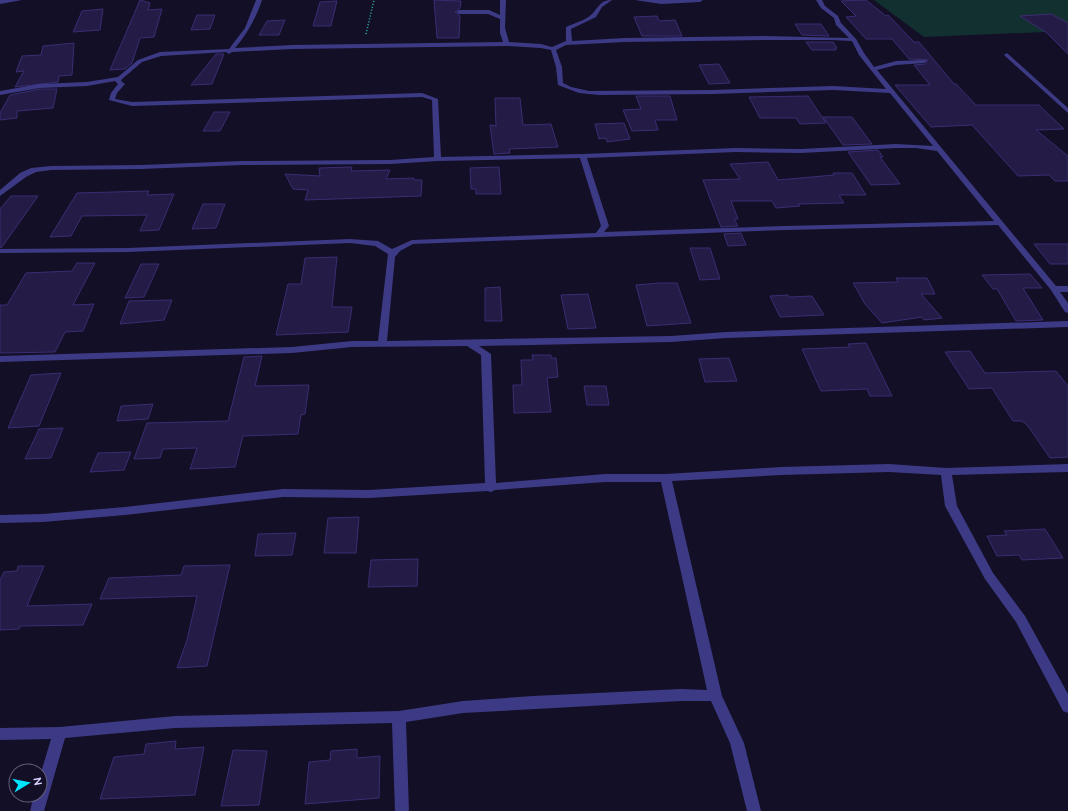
<svg xmlns="http://www.w3.org/2000/svg" width="1068" height="811" viewBox="0 0 1068 811" font-family="Ubuntu,sans-serif">
  <rect width="100%" height="100%" fill="#130f26"/>
  <polygon fill="#12302f" points="874,0 1068,0 1068,31 924,37"/>
  <g fill="#241b47" stroke="#3b2d73">
    <polygon points="140,0 150,3 148,10 162,9 154,37 140,38 132,63 125,69 110,70"/>
    <polygon points="434,0 461,1 460,8 455,12 460,16 459,38 437,38"/>
    <polygon points="866,0 886,16 888,15 914,42 919,42 954,84 956,84 976,105 1039,105 1064,129 1036,130 1068,156 1068,181 1055,181 1049,175 1018,176 972,125 931,127 895,85 930,85 914,65 925,64 928,60 909,59 892,39 866,39 846,17 856,16 841,1"/>
    <polygon points="337,1 331,26 313,26 320,2"/>
    <polygon points="103,9 100,30 73,32 82,11"/>
    <polygon points="1051,14 1068,23 1068,54 1047,33 1020,16"/>
    <polygon points="197,15 215,15 210,29 191,30"/>
    <polygon points="657,16 659,21 675,20 682,36 642,36 634,17"/>
    <polygon points="285,20 279,35 259,35 267,21"/>
    <polygon points="795,24 821,24 829,36 802,35"/>
    <polygon points="806,42 833,42 837,48 835,48 836,50 812,50"/>
    <polygon points="74,43 72,75 59,76 58,82 15,87 24,71 16,72 22,56 41,55 43,46"/>
    <polygon points="216,54 224,54 212,84 191,85"/>
    <polygon points="719,64 730,83 709,84 699,65"/>
    <polygon points="40,89 57,89 53,108 17,111 17,118 0,120 0,113 10,95"/>
    <polygon points="636,96 670,96 677,120 655,120 658,130 632,131 623,110 641,109"/>
    <polygon points="808,96 826,123 800,124 796,118 760,118 749,97"/>
    <polygon points="495,98 520,98 523,125 551,124 558,147 509,149 510,153 494,154 490,125 496,126"/>
    <polygon points="214,112 230,112 220,131 203,131"/>
    <polygon points="823,117 852,117 872,144 843,145"/>
    <polygon points="624,123 630,139 607,142 606,138 599,139 595,124"/>
    <polygon points="878,150 883,157 880,157 900,184 871,185 848,152"/>
    <polygon points="768,162 778,180 834,175 833,173 852,173 866,195 839,195 844,203 798,204 800,206 776,208 772,201 731,201 738,219 734,219 738,226 721,227 703,180 740,179 730,164"/>
    <polygon points="352,167 351,171 390,170 386,179 414,178 414,180 422,180 421,196 305,200 308,190 293,189 285,174 320,176 319,168"/>
    <polygon points="499,167 501,194 476,194 476,189 471,189 470,168"/>
    <polygon points="149,191 147,195 174,194 159,230 140,231 147,215 82,216 71,236 50,237 77,193"/>
    <polygon points="11,196 38,196 2,247 0,248 0,209"/>
    <polygon points="203,204 225,204 216,228 192,229"/>
    <polygon points="741,233 746,245 728,246 724,234"/>
    <polygon points="1034,244 1068,244 1068,264 1050,264"/>
    <polygon points="690,248 710,248 720,279 700,280"/>
    <polygon points="337,257 332,307 352,307 348,332 276,335 288,284 301,284 305,258"/>
    <polygon points="77,263 95,263 73,305 94,304 83,331 65,332 55,352 0,353 0,305 7,305 26,273 72,271"/>
    <polygon points="141,264 159,264 144,297 125,298"/>
    <polygon points="1030,274 1042,288 1023,288 1043,320 1016,321 997,289 993,289 982,275"/>
    <polygon points="896,278 927,278 935,294 921,294 942,318 924,320 922,317 882,323 865,304 853,283 898,282"/>
    <polygon points="660,283 677,283 691,323 647,326 636,285"/>
    <polygon points="500,287 502,321 485,321 485,288"/>
    <polygon points="588,294 596,328 568,329 561,295"/>
    <polygon points="788,295 789,297 812,296 824,315 780,317 770,296"/>
    <polygon points="172,300 164,320 120,324 129,301"/>
    <polygon points="866,343 892,396 870,396 867,389 821,391 802,349 850,347 848,344"/>
    <polygon points="970,351 985,373 1056,371 1068,386 1068,457 1050,458 1028,426 1022,421 1013,421 992,388 969,389 945,352"/>
    <polygon points="532,355 551,355 551,358 556,358 558,377 547,378 551,412 514,413 513,385 522,385 521,360 533,360"/>
    <polygon points="262,356 255,386 309,385 305,414 301,415 298,434 243,436 235,467 190,469 197,448 163,449 160,458 134,459 147,423 228,421 244,357"/>
    <polygon points="729,358 737,381 705,382 699,359"/>
    <polygon points="61,373 39,426 8,428 31,375"/>
    <polygon points="584,386 606,386 609,405 587,405"/>
    <polygon points="153,404 148,419 117,421 121,406"/>
    <polygon points="63,428 51,458 25,459 39,429"/>
    <polygon points="131,452 124,470 90,472 98,453"/>
    <polygon points="359,517 356,553 324,553 328,518"/>
    <polygon points="1045,529 1063,558 1022,560 1019,555 997,556 987,536 1007,535 1004,531"/>
    <polygon points="296,533 292,555 255,556 258,534"/>
    <polygon points="418,559 417,586 368,587 371,560"/>
    <polygon points="230,565 207,666 177,668 187,640 197,596 100,599 109,578 181,575 184,566"/>
    <polygon points="18,566 44,566 27,606 92,604 83,625 21,626 19,629 0,630 0,580 4,572 17,571"/>
    <polygon points="176,741 175,749 204,747 195,795 100,799 114,757 144,754 146,744"/>
    <polygon points="357,749 357,758 380,756 379,798 305,804 309,762 330,760 331,751"/>
    <polygon points="233,750 267,751 259,805 221,806"/>
  </g>
  <g fill="none" stroke-linecap="round" stroke-linejoin="round">
    <polyline stroke="#2fb8b0" stroke-width="1.5" stroke-dasharray="1 2" stroke-linecap="butt" points="366,34 374,0"/>
    <g fill="#3d3a85" fill-rule="evenodd">
      <polygon points="0,0 22,0 0,4"/>
      <path d="M256,0h6c-6,18 -15,34 -27,48l57,-3 211,-3 -3,-9v-14l-12,-5h-29l-3,-2 3,-2h30l11,5v-15h6l-1,28 4,14 32,2 11,3 14,-6v-14c8,-4 21,-7 26,-13 7,-7 8,-14 20,-14l-10,7 -6,10 -25,12 1,12 53,-3 139,-2 85,2 -13,-13 -2,-7 -13,-10 -5,-8h6l3,6 13,10 3,7 15,16 8,14 10,14 22,-6 30,-1 1,1 -3,2 -28,2 -19,5 179,216h12v6h-8l8,11v10l-3,-1 -14,-22 -53,-65 -213,5 -372,14 -13,7 -5,6 -8,84 284,-5 55,-4 342,-11v6l-342,11 -55,4 -192,4 12,8 5,129 109,-9h61l115,-7 108,-3 57,4 122,-4v8l-116,3 5,31 36,67 32,43 43,78v19l-5,-2 -47,-89 -31,-43 -40,-73 -4,-31 -52,-3 -108,3 -109,6 50,215 22,47 17,68h-14l-17,-68 -19,-42h-30l-218,12 -57,9 3,89h-14l-3,-88 -217,5 -110,10 -21,73h-14l4,-16h6v-19l11,-37 -51,1v-12l60,-1 115,-11 224,-5 64,-10 70,-5 148,-7 26,1 -46,-208h-56l-110,8 -4,2 -4,-1 -118,7 -86,-1 -158,18 -82,7 -43,1v-8l43,-1 82,-7 158,-18 86,1 116,-7 -4,-128 -14,-9 -115,1 -60,6 -292,9v-6l292,-9 60,-6h26l10,-87 -13,-8 -25,-3 -222,9 -128,1v-4l128,-1 222,-9 28,2 14,8 20,-9 184,-7 5,-7 -21,-68 -142,3 -48,3 -148,1 -101,4 -90,1 -15,2 -10,5 -26,19v-6l20,-17 11,-5 20,-2 90,-1 101,-4 148,-1 44,-3 -2,-57 -10,-3 -290,9 -23,-6 2,-7 7,-9 -3,-3 -28,5 -47,2 -40,7v-4l40,-7 47,-2 31,-5 20,-17 22,-8 69,-3 16,-21zM764,40h67l21,1 7,14 27,34 -53,-3 -120,4 -124,1 -18,-4 -8,-4 -1,-16 -6,-17 10,-5 59,-3zM507,46l34,2 10,2 5,17 2,18 21,8 20,2 114,-1 120,-4 57,3 43,53 -37,-2 -95,5 -65,-1 -153,6 -142,3 -3,-58 -16,-6 -290,9 -17,-3 2,-6 8,-9 -4,-3 1,-2 20,-17 19,-6 65,-4 3,2 3,-2 60,-3zM896,148h20l21,3 57,70 -209,5 -181,6 5,-6 -22,-68 149,-6 65,1z"/>
      <polygon points="635,0 703,0 700,2 661,4"/>
      <polygon points="1007,53 1068,108 1068,113 1005,56 1004,55"/>
    </g>
  </g>
  <g transform="translate(28 783) rotate(80)"><circle r="19" fill="#130f26" stroke="#625e7d"/>
  <path d="M0-3L7 15L0 10L-7 15Z" fill="#00e5ff"/>
  <text y="-6" font-size="11" font-weight="bold" text-anchor="middle" fill="#d9d4ff">N</text>
  </g>
</svg>
